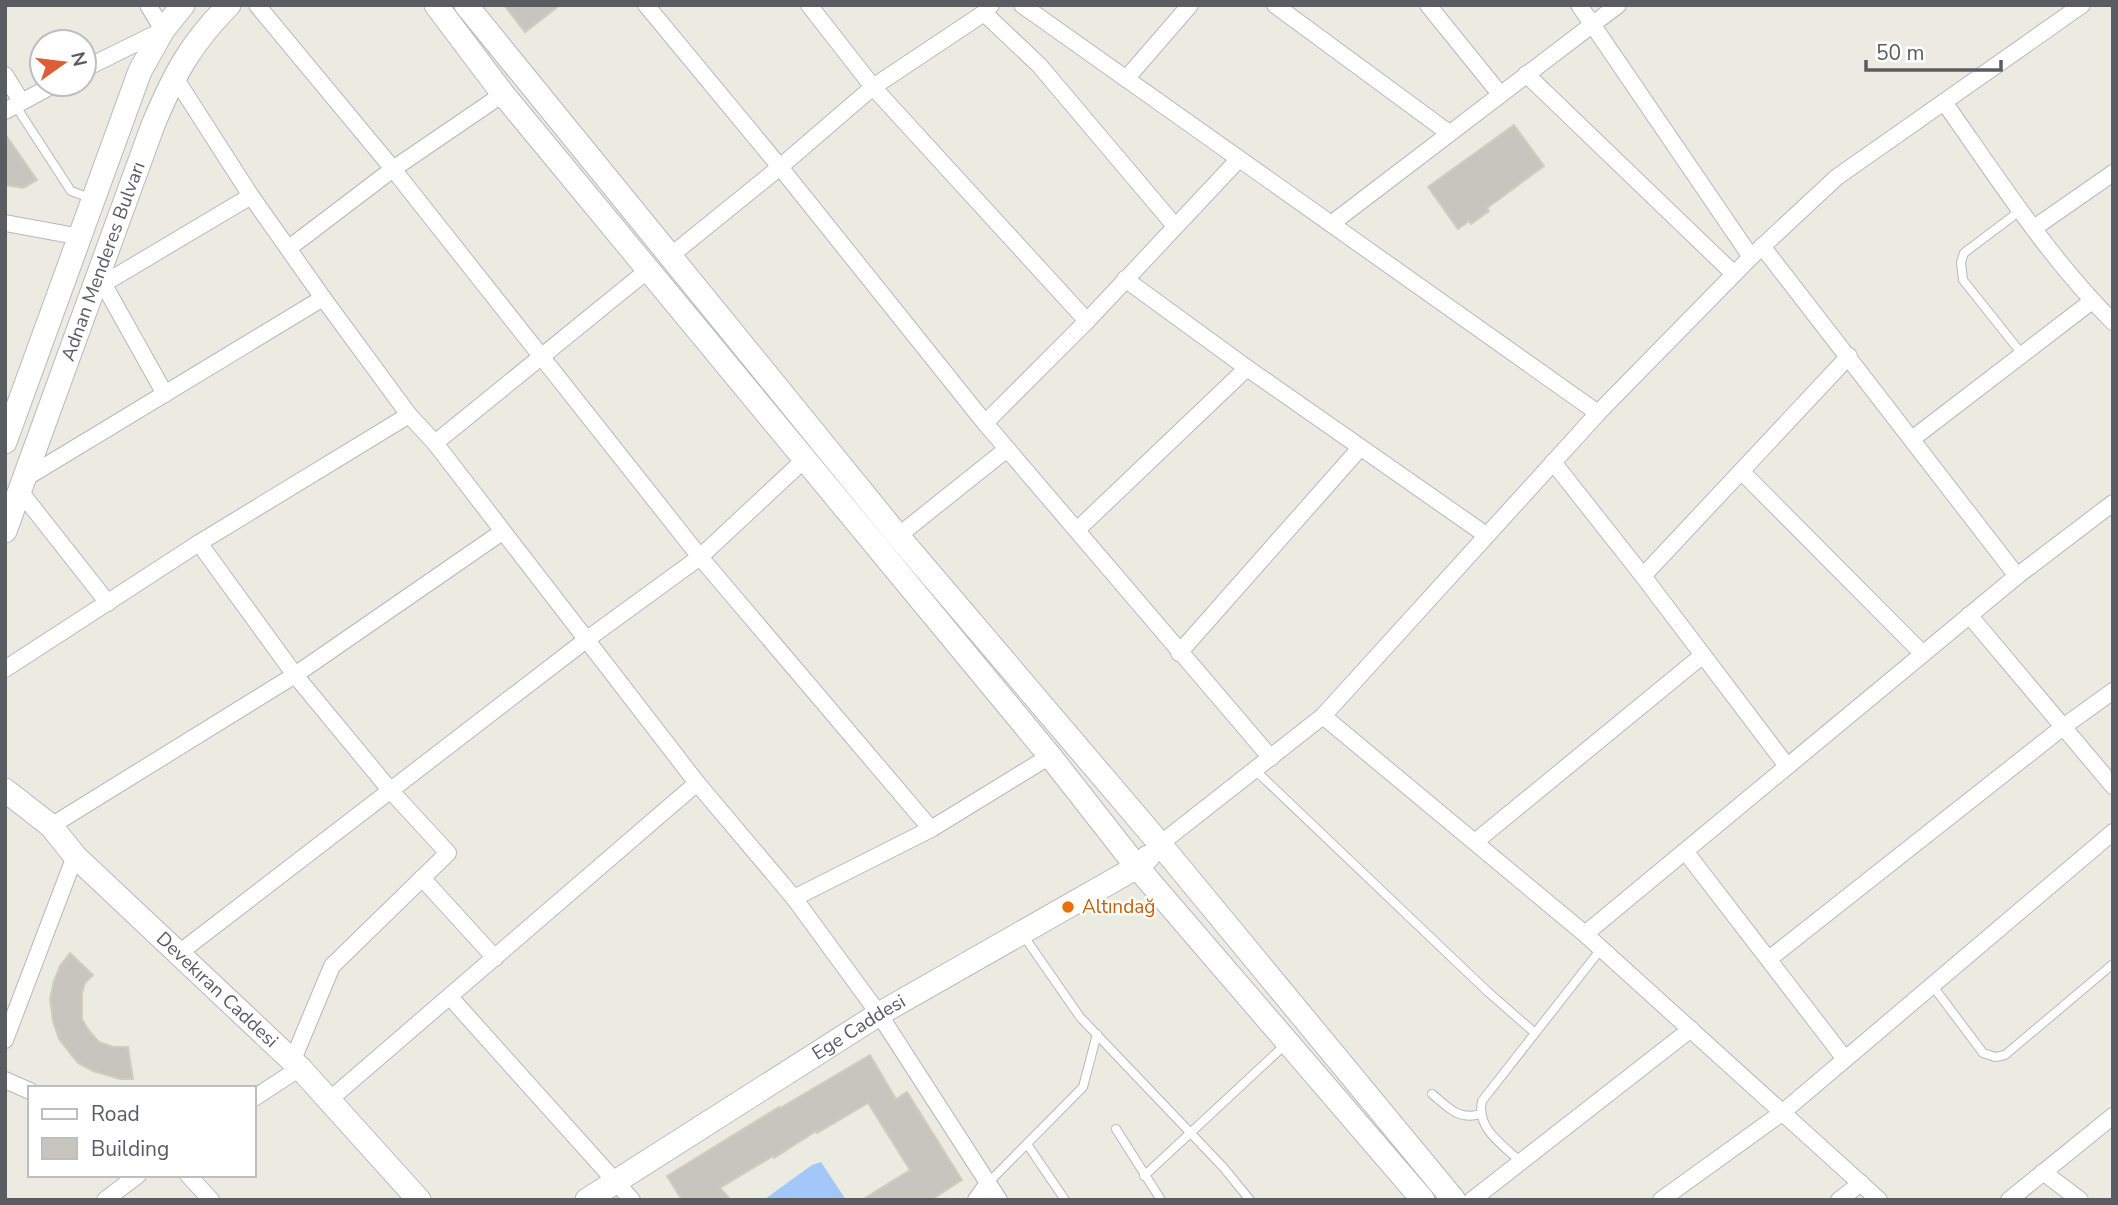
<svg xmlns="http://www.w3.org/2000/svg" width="2118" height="1205" viewBox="0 0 2118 1205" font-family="'Nunito Sans',sans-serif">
  <rect width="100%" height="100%" fill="#ecebe1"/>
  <polygon fill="#a4c7f9" points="821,1162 846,1200 765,1199 812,1165"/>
  <g fill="#c7c5be" stroke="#d0cdc0" stroke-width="2">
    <polygon points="504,5 560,5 525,32"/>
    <polygon points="1514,125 1544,166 1487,208 1489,211 1471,224 1469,221 1458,229 1428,187"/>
    <polygon points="5,134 37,180 23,188 5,185"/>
    <polygon points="70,953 93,975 85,983 82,993 82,1019 89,1031 99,1042 113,1047 128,1047 133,1079 120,1079 93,1071 78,1063 59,1039 53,1021 50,999 54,981 60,966"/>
    <polygon points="870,1055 896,1099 907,1092 962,1180 931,1200 862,1200 910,1170 868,1103 817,1133 816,1131 774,1158 773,1156 720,1188 731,1200 682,1200 667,1176 779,1107 780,1108"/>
  </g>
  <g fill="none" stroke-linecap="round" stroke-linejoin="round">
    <g stroke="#b7b8bd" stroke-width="10">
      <g id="lane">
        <polyline points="15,105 71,191 90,198"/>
        <polyline points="2021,210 1964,253 1961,262 1963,280 2022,354"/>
        <polyline points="1256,771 1488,992 1535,1033"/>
        <polyline points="1023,935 1080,1017 1223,1167 1250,1200"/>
        <polyline points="1932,985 1983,1053 1995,1057 2005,1055 2113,964"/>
        <path d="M1432,1094c16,13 27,27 48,20"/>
        <polyline points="1116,1129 1161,1200"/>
        <polyline points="1027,1144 1065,1200"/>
        <path d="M1521,1162c-18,-17 -45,-33 -39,-61l119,-152"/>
        <polyline points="1144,1176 1286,1044"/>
        <polyline points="988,1183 1083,1087 1097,1034"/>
      </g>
    </g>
    <g stroke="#b7b8bd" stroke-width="18">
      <g id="street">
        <polyline points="257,5 393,169 700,557 931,829"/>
        <polyline points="646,5 780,167 985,423 1271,758"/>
        <polyline points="809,5 873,87 1087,321"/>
        <polyline points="1022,5 1598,413"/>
        <polyline points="1275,5 1449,133"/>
        <polyline points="1428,5 1500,94"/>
        <polyline points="1579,5 1751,257"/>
        <polyline points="984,13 1039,65 1175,226"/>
        <polyline points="84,69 163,30 148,5"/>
        <polyline points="1526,74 1734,274"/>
        <polyline points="5,75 21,101"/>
        <polyline points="174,76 251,196 323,298 409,415 435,443 697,783 794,898 879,1014 999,1200"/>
        <polyline points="1126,79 1190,5"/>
        <path d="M1944,102c53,75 104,155 169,220"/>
        <polyline points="5,111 55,84"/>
        <polyline points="5,223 81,237"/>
        <polyline points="1331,224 1618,5"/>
        <polyline points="2034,228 2113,173"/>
        <polyline points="1762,246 2017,576"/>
        <polyline points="289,248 393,169 503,94"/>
        <polyline points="669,257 780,167 873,87 984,13 991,5"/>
        <polyline points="1125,279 1247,368 1486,535"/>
        <polyline points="104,285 165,394"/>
        <polyline points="93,290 251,196"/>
        <polyline points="985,423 1087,321 1239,159"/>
        <polyline points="1912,439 2092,301"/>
        <polyline points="435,443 648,270"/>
        <polyline points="1553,462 1643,576 1787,766"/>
        <polyline points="1742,472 1923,654"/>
        <polyline points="24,479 323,298"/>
        <polyline points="19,490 108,603"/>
        <polyline points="1077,530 1247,368"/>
        <polyline points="898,536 1007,449"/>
        <polyline points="199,543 295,675 390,790 448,853 332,966 292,1062"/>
        <polyline points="1643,576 1849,356"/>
        <polyline points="1969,615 2113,786"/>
        <polyline points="1179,653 1360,448"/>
        <polyline points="5,669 199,543 409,415"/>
        <polyline points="1323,716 1585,934 1879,1200"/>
        <polyline points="51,826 295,675 502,532"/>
        <polyline points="1475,842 1703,655"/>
        <polyline points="1160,844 1323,716 1598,413 1751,257 1837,177 2082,5"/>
        <polyline points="1685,851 1845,1059"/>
        <polyline points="422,878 495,958"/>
        <polyline points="794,898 931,829 1050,756"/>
        <polyline points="1585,934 2017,576 2113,503"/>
        <polyline points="179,953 586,640 700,557 804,460"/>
        <polyline points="1769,959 2063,727 2113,691"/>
        <polyline points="450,997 632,1200"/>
        <polyline points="5,1040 75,856"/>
        <polyline points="5,1080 30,1091"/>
        <polyline points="254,1098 300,1068"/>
        <polyline points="328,1101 697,783"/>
        <polyline points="2043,1172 2080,1200"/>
        <polyline points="188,1175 211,1200"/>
        <polyline points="105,1200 138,1175"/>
        <polyline points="976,1200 988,1183"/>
        <polyline points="1472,1200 1691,1029"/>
        <polyline points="1661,1200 1783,1112 2113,832"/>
        <polyline points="1839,1200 1861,1183"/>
        <polyline points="2009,1200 2113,1116"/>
      </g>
    </g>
    <g stroke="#b7b9bf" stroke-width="25">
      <g id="secondary">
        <polyline points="436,5 503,94 1050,756 1137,867 1423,1200"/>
        <polyline points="466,5 898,536 1160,844 1454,1200"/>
        <polyline points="5,442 140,71 163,30 183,5"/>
        <path id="s1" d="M5,531l148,-406c21,-50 37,-81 76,-120"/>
        <path id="s2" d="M5,790l46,36 24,30 225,212 119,132"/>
        <path id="s3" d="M587,1200l292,-186 258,-147 11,-10"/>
      </g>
    </g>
    <use href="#lane" stroke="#fff" stroke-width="8"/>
    <use href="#street" stroke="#fff" stroke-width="16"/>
    <use href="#secondary" stroke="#fff" stroke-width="23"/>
  </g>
  <circle fill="#e8710a" stroke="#fff" stroke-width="2.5" cx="1068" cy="907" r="7"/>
  <g text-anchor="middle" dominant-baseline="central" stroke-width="5" stroke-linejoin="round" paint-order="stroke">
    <g font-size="19" fill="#5a5c61" stroke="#fff">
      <text stroke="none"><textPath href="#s1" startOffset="287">Adnan Menderes Bulvarı</textPath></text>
      <text stroke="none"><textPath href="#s2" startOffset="292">Devekıran Caddesi</textPath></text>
      <text stroke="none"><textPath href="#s3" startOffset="322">Ege Caddesi</textPath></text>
    </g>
    <g font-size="19" fill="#c56008" stroke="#fff" text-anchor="start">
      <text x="1082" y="907">Altındağ</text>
    </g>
  </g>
  <rect width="2118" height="1205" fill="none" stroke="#5a5c61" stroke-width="14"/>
  <rect x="28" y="1086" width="228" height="91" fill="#ffffff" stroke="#bdbec0" stroke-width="2"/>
  <rect x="42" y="1109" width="35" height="10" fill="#ffffff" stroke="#bdbec0" stroke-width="2"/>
  <text x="91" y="1121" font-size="21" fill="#5a5c61">Road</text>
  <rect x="42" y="1138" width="35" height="21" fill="#c7c5be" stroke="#bdbec0" stroke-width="2"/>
  <text x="91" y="1156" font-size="21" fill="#5a5c61">Building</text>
  <g transform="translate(63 63) rotate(76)"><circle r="33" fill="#ffffff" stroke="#bdbec0" stroke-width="2"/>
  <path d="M0-5L12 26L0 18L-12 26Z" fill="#dc5d36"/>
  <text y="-10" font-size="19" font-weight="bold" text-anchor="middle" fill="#5a5c61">N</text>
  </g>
  <path d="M1866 60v10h135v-10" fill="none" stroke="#5a5c61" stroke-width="3.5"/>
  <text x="1876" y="60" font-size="21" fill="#5a5c61" stroke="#ffffff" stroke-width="5" paint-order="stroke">50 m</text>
</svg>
